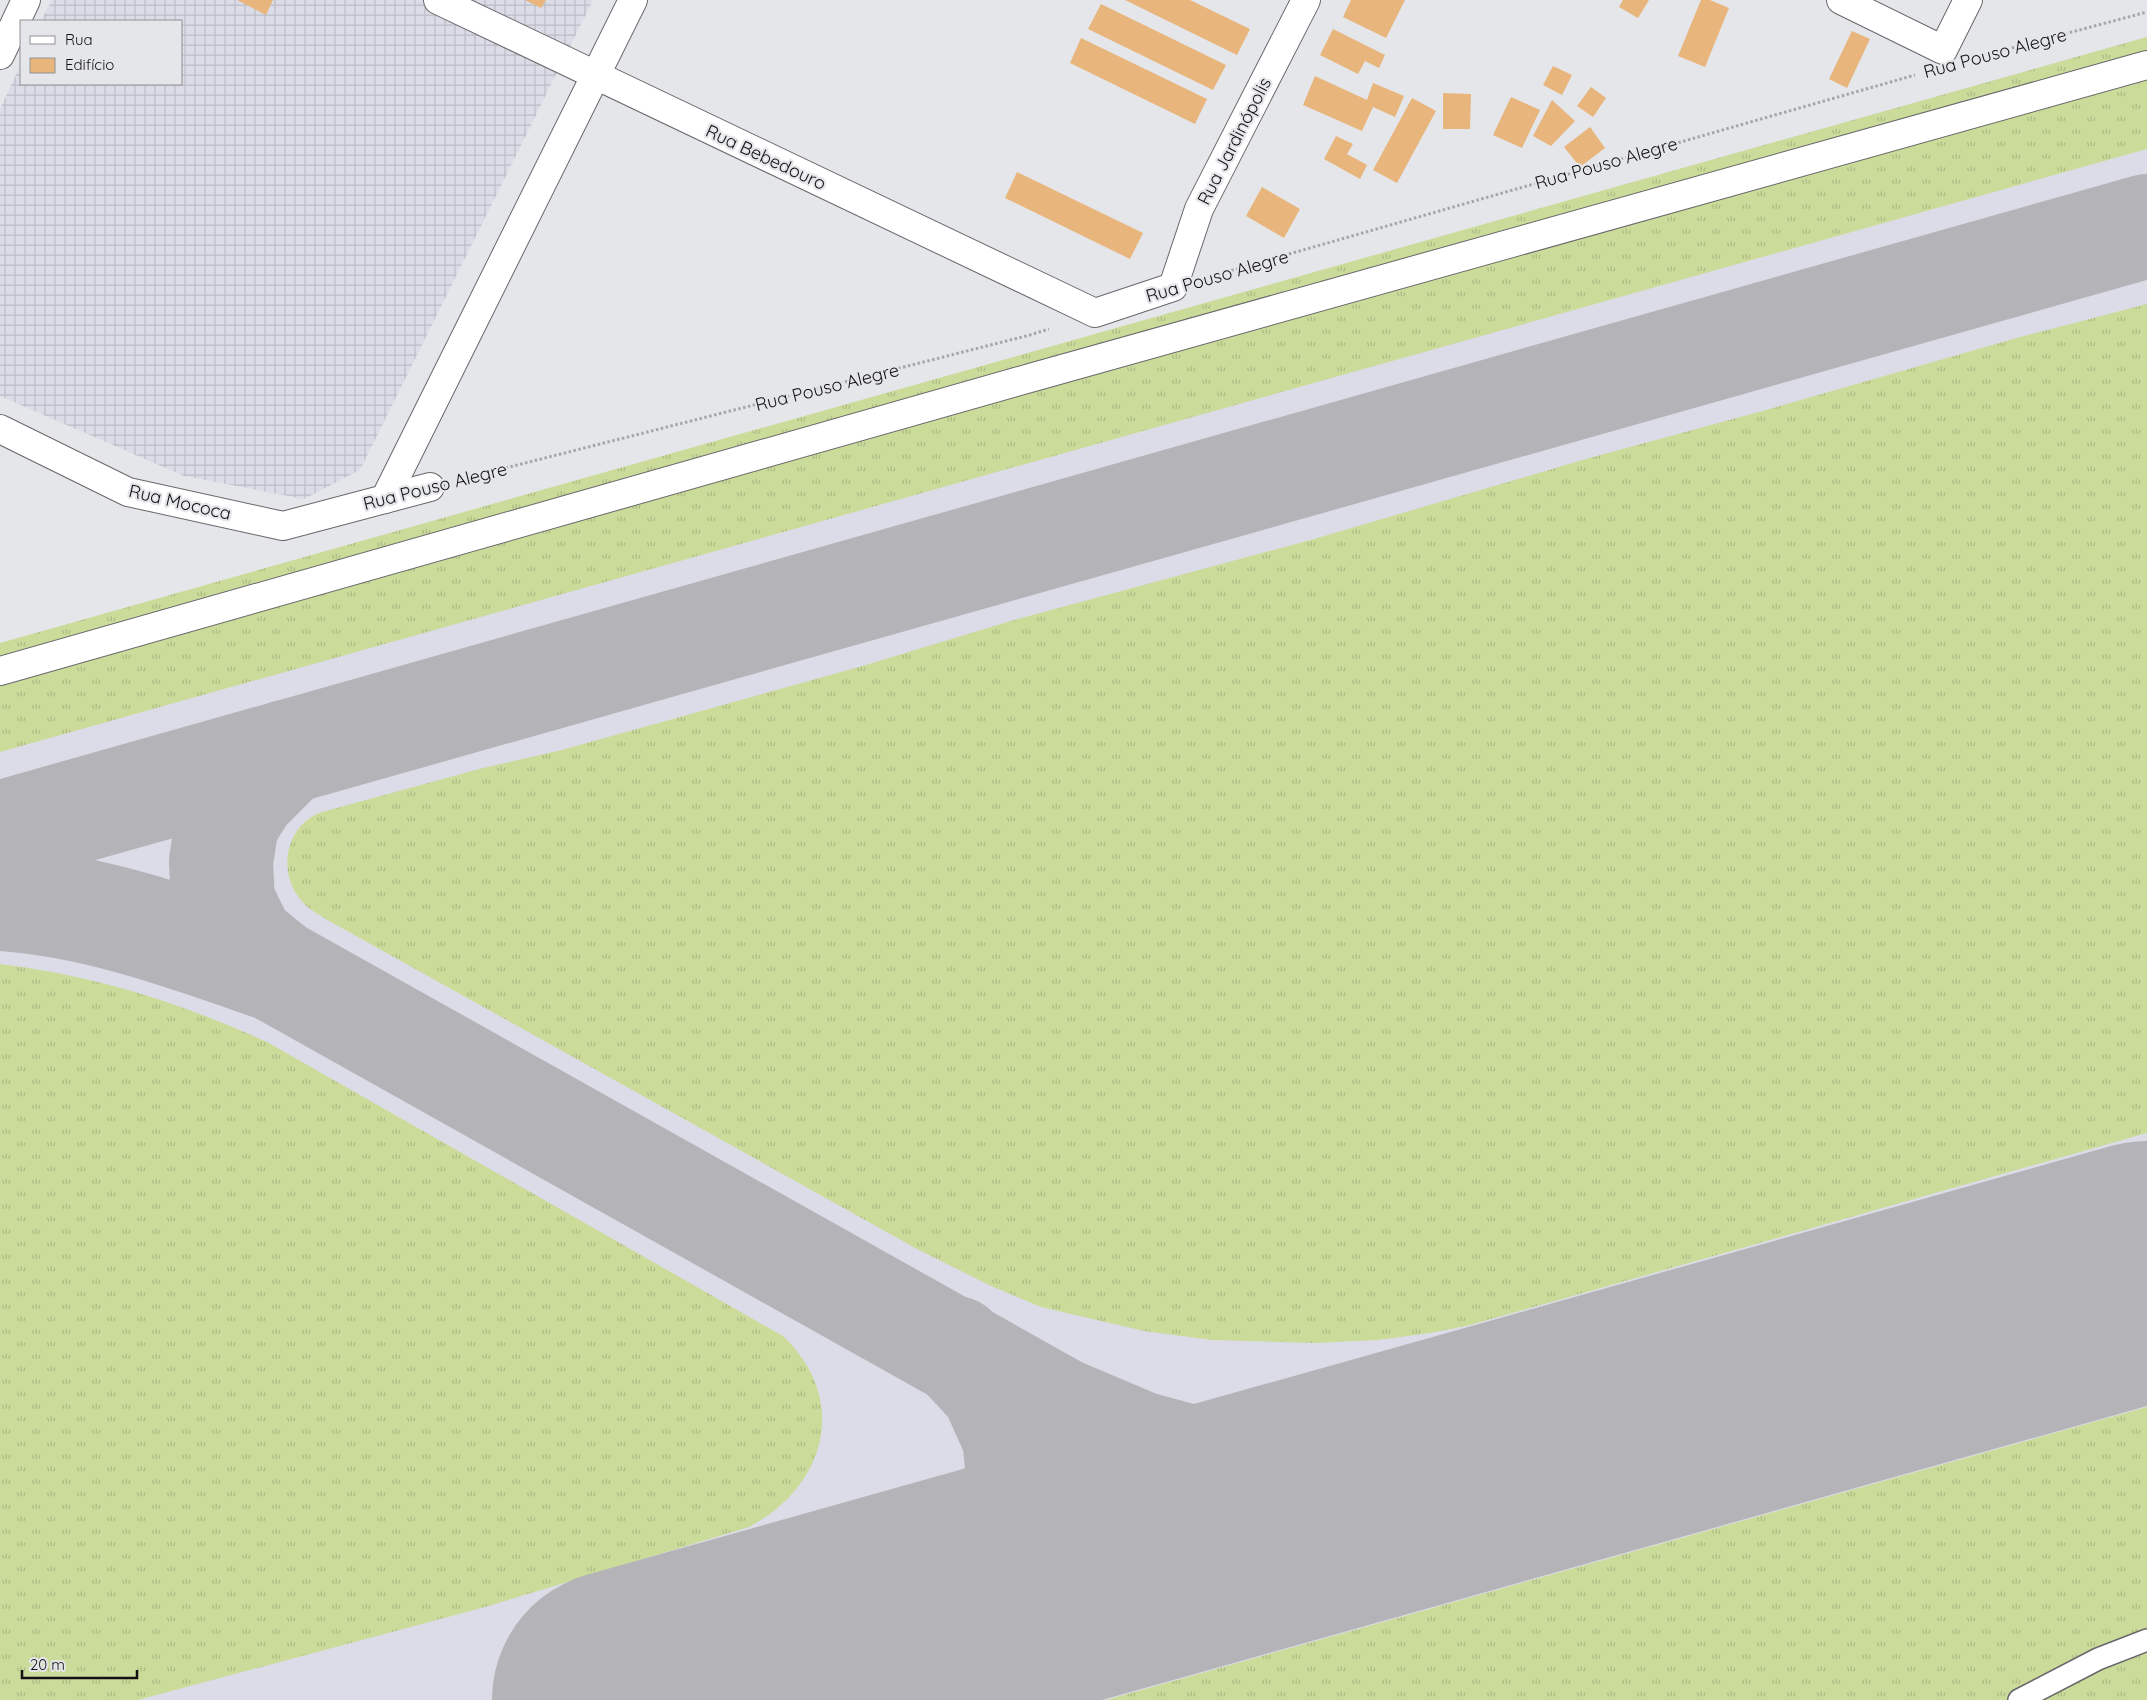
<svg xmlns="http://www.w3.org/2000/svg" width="2147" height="1700" viewBox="0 0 2147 1700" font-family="Quicksand,sans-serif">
  <defs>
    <pattern id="industrial-grid" width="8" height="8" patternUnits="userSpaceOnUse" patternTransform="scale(1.25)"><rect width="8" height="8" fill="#dcdce8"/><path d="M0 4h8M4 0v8" fill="none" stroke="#bcbcc6"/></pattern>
    <pattern id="grass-tufts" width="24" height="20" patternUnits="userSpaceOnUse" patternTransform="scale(1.25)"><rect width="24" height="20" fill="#cbdb9a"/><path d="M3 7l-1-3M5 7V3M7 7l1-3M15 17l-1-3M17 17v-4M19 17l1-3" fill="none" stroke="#adbb84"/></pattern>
  </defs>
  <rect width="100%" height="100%" fill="#e5e6ea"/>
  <polygon fill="#dcdce8" points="2147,37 2147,1700 0,1700 0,644"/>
  <polygon fill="url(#industrial-grid)" points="52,0 593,0 360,470 304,499 184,476 0,396 0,109 21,64 21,84 181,84 181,21 41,21"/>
  <g fill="url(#grass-tufts)">
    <polygon points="2147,37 2147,149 0,752 0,643"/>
    <path d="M2147,304v829l-585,166 -96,27 -36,7 -52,7 -63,3 -103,-3 -68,-9 -103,-24 -50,-21 -74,-37 -586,-327c-11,-7 -23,-12 -31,-23 -23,-28 -14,-75 22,-87l161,-44 75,-17 301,-84 155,-47 300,-81 272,-80 180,-49 254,-73z"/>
    <path d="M0,964c93,11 182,39 267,78l516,294c67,64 43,150 -34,191l-264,80 -347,93h-138z"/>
    <polygon points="2147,1407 2147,1700 1106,1700"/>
  </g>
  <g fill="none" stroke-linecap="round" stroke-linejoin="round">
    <g stroke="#b4b4b8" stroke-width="104">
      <polyline points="0,833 2147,226"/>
      <path d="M0,899c95,6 186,40 276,71l785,440 78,33 92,25 150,19"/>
      <polyline points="276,970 243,943 223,902 221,862 227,822 245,793 286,752"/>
      <polyline points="934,1613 975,1580 1004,1538 1019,1485 1014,1437 992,1388 955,1348"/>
    </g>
    <polyline stroke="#b4b4b8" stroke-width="260" points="622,1700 2147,1271"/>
  </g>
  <g fill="#e8b57c">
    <polygon points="237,0 273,0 266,15"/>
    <polygon points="525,0 546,0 541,8"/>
    <polygon points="1125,0 1190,0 1250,29 1237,55"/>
    <polygon points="1351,0 1405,0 1386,38 1343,17"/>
    <polygon points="1623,0 1649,0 1638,18 1619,7"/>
    <polygon points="1701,0 1710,0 1729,8 1705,67 1678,56"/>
    <polygon points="1101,4 1226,65 1213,90 1088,29"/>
    <polygon points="1333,29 1385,55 1379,68 1365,61 1358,74 1320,55"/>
    <polygon points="1852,31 1870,39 1847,88 1829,79"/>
    <polygon points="1081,38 1207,99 1195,124 1070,63"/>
    <polygon points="1553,66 1572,75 1562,95 1543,85"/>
    <polygon points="1315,76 1367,100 1373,83 1404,96 1395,117 1373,107 1362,131 1303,105"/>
    <polygon points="1591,87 1606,98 1593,117 1577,106"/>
    <polygon points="1443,93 1471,94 1470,129 1443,129"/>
    <polygon points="1511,97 1540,110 1522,148 1493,135"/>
    <polygon points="1412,98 1436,111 1397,183 1373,170"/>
    <polygon points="1552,100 1575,121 1551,146 1533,136"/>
    <polygon points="1590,127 1605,148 1580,167 1564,147"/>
    <polygon points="1336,136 1353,144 1347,154 1367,165 1360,179 1324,159"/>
    <polygon points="1017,172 1143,233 1130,259 1005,198"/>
    <polygon points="1262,187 1300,209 1284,238 1246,216"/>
  </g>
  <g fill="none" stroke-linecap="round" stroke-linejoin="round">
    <g stroke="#68686c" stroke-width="24">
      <polyline id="lane" points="2019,1700 2098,1659 2147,1640"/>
    </g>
    <g stroke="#68686c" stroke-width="30">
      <g id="street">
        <polyline points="438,0 1095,313 1173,287 1199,209 1306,0"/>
        <polyline points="1841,0 1943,50 1968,0"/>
        <polyline points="0,55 26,0"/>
        <polyline points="0,429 128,492 283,526 430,487"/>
        <polyline points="385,499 633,0"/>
        <polyline points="0,671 1030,378 2147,65"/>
      </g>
    </g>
    <g stroke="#a5a6aa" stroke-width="3" stroke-dasharray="2.5 2.5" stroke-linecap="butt">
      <polyline points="1978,57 2147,12"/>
      <polyline points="1212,276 1915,75"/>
      <polyline points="462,479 1030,335 1049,329"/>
    </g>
    <use href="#lane" stroke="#fff" stroke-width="21"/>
    <use href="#street" stroke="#fff" stroke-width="28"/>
  </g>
  <g text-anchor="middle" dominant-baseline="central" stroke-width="4.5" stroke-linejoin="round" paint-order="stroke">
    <g font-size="18" fill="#121214" stroke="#e5e6ea">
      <text transform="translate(1995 53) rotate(-15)">Rua Pouso Alegre</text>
      <text transform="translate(1234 141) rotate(-63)">Rua Jardinópolis</text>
      <text transform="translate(766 157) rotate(25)">Rua Bebedouro</text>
      <text transform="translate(1606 163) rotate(-16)">Rua Pouso Alegre</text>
      <text transform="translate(1217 276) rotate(-16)">Rua Pouso Alegre</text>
      <text transform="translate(827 387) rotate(-14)">Rua Pouso Alegre</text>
      <text transform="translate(435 486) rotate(-14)">Rua Pouso Alegre</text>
      <text transform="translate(180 502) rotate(13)">Rua Mococa</text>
    </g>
  </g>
  <rect x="20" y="20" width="162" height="65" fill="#e5e6ea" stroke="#919194"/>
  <rect x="30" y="36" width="25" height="8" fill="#ffffff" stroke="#919194"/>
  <text x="65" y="45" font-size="15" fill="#121214">Rua</text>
  <rect x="30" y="58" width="25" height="15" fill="#e8b57c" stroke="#919194"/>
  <text x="65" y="70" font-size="15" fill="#121214">Edifício</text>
  <path d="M22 1670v8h115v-8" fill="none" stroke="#121214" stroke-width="2.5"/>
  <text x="30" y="1670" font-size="15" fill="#121214" stroke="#e5e6ea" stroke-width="4" paint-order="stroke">20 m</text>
</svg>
